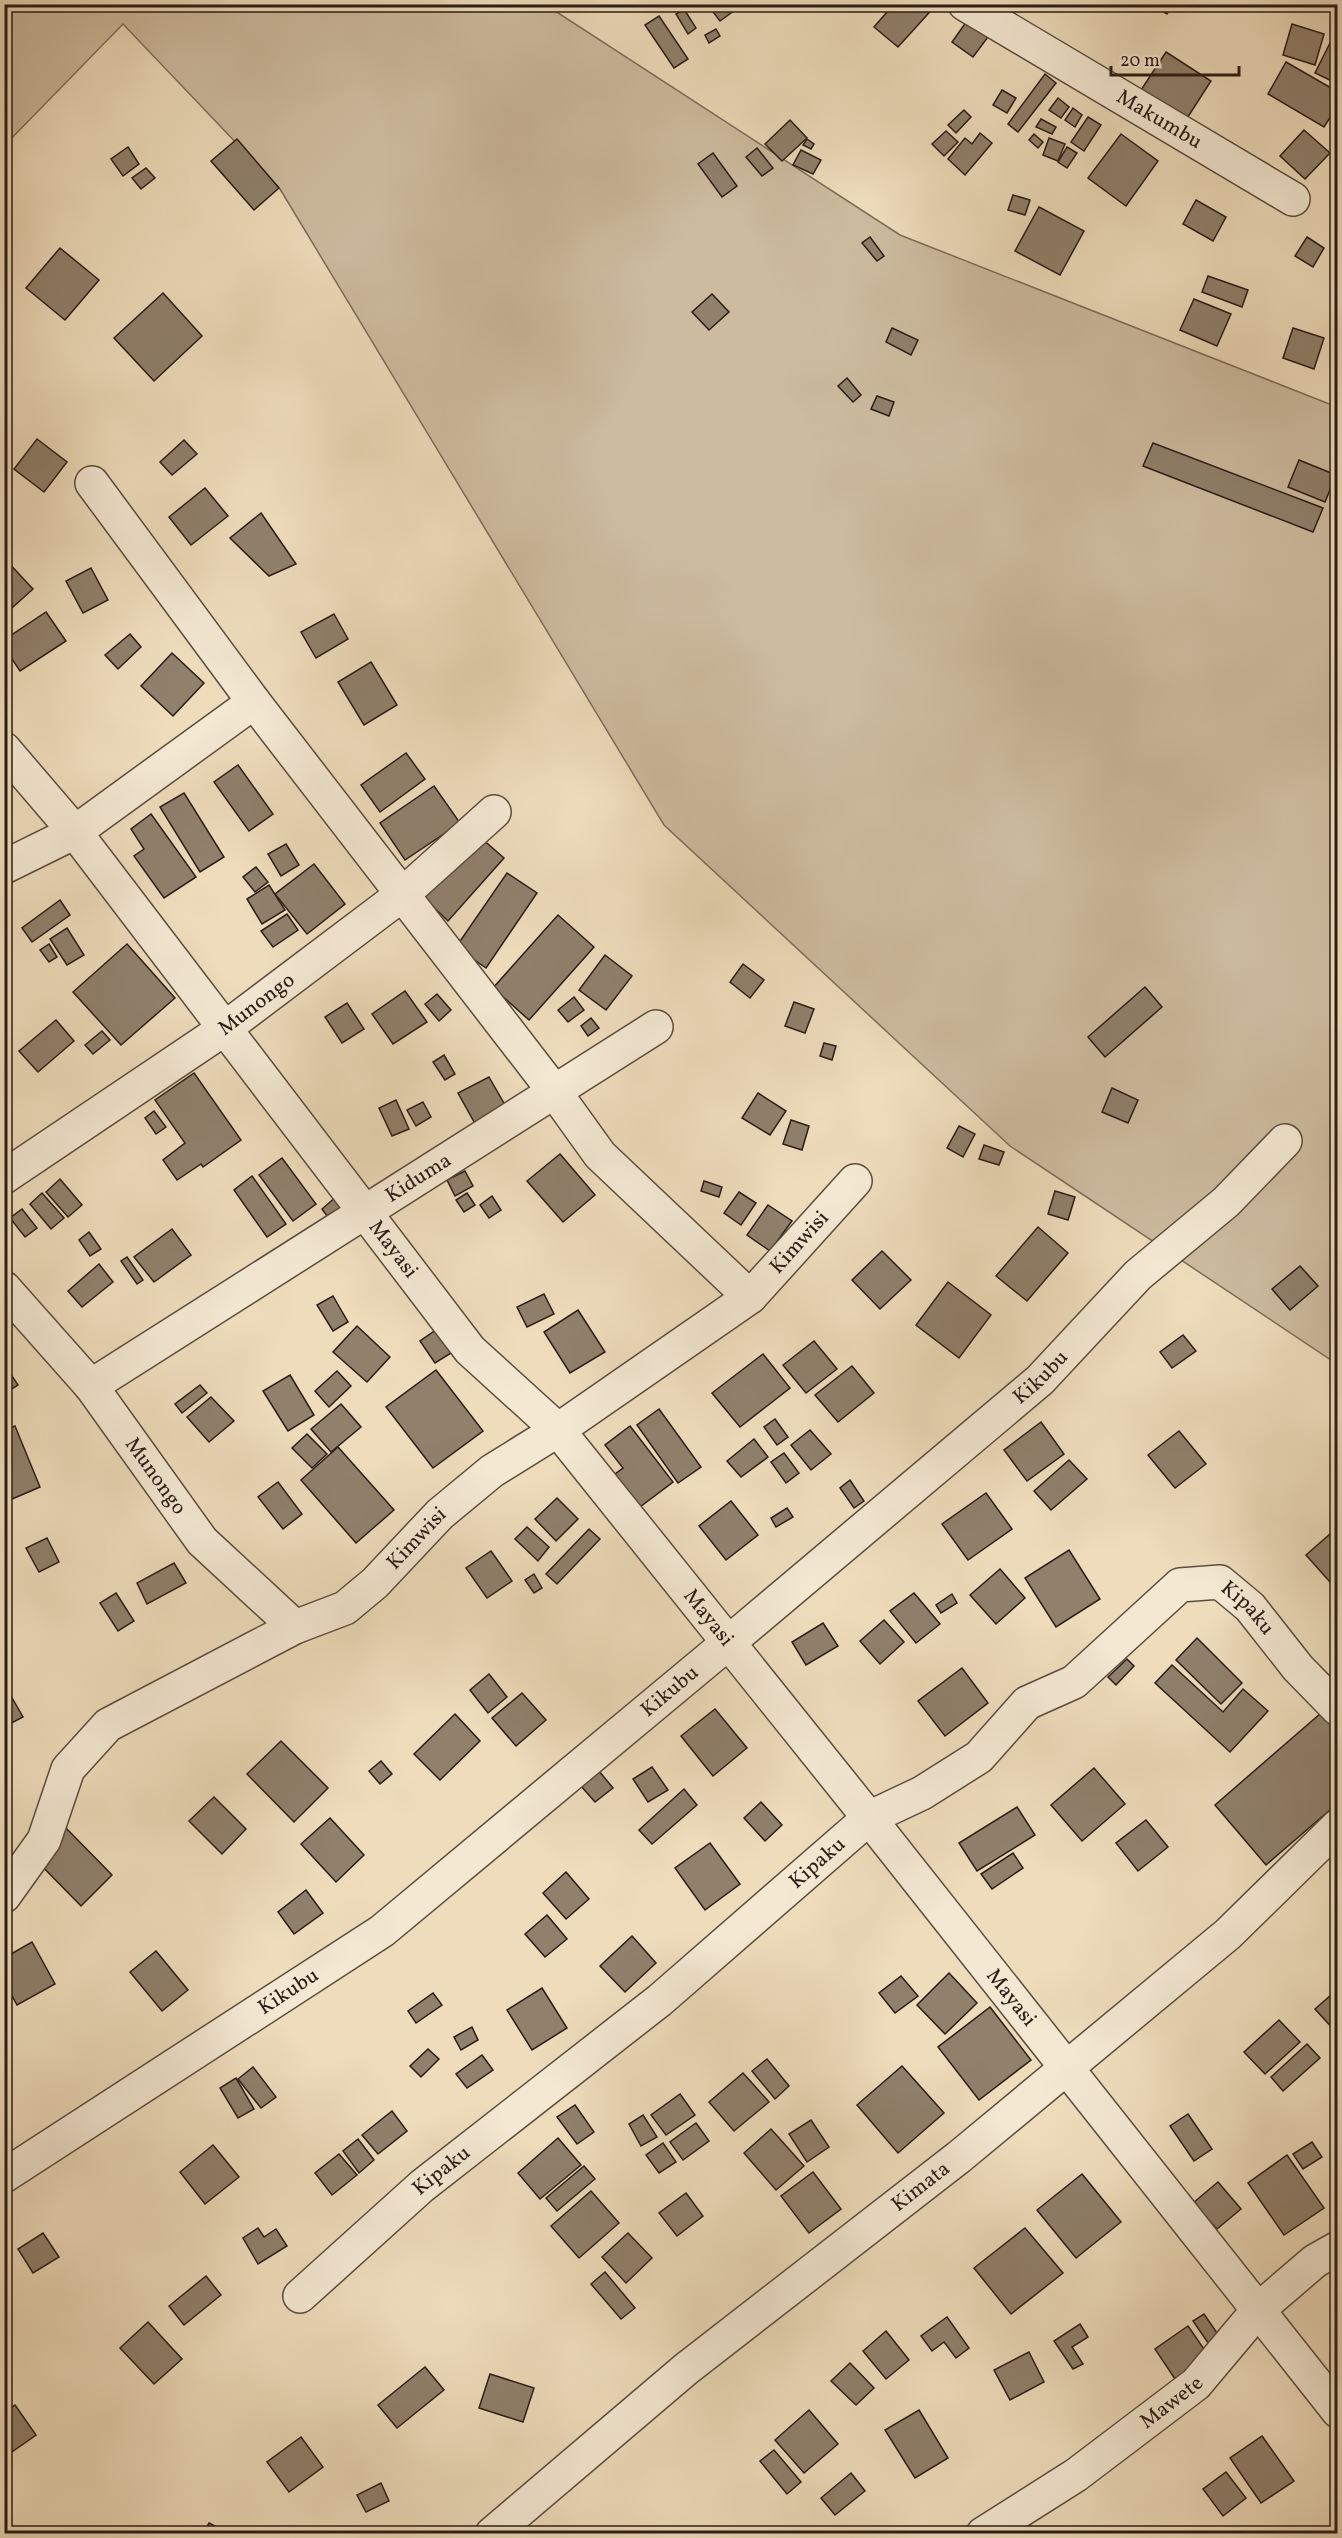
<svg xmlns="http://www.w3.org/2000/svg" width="1342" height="2538" viewBox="0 0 1342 2538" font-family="Vollkorn,serif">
  <rect width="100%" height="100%" fill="#eedcbb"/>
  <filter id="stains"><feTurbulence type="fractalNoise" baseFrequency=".00333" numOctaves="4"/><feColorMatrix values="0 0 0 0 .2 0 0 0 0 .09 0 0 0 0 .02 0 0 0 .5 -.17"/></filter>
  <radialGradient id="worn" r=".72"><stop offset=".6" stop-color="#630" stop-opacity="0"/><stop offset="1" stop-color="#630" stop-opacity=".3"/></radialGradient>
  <polygon fill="#cdbb9f" stroke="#7c6c5a" stroke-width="1.5" points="5,5 546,5 900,235 1337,407 1337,1364 1010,1146 664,825 280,189 123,24 5,145"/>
  <g fill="#90806c" stroke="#2a1c16" stroke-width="1.5">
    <polygon points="707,4 731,4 735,10 720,21"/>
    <polygon points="894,4 937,4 898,47 874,27"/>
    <polygon points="1150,4 1172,4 1167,14"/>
    <polygon points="684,9 696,28 688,34 676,14"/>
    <polygon points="659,16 688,59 674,68 645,25"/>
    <polygon points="969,18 991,33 973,57 952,42"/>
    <polygon points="1292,24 1324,34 1315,65 1283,55"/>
    <polygon points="716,29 720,36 709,43 705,35"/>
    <polygon points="1330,43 1338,47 1338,84 1315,73"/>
    <polygon points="1166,52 1211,81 1184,123 1139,93"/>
    <polygon points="1286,62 1338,92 1338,105 1324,127 1268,94"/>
    <polygon points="1045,74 1056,83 1018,132 1008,124"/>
    <polygon points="1002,90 1016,98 1007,113 993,105"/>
    <polygon points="1058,98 1069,107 1061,118 1049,110"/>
    <polygon points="1073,108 1082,115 1075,127 1065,120"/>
    <polygon points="964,110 971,117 956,133 948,125"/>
    <polygon points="1088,117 1101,125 1084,151 1071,142"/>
    <polygon points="1041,119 1056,127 1052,134 1036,127"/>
    <polygon points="790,120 807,138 782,161 765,144"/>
    <polygon points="1304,130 1330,153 1305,179 1280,156"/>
    <polygon points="946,131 958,142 944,156 932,144"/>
    <polygon points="980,133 992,143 965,175 948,159 965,138 972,144"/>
    <polygon points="1034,134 1043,142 1038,148 1029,140"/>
    <polygon points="1121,134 1158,161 1126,206 1088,178"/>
    <polygon points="1049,138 1065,144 1058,161 1043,155"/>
    <polygon points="237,139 279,188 254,210 211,161"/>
    <polygon points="807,139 814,144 811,149 803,145"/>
    <polygon points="128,147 139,164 123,176 111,159"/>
    <polygon points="1067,147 1077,153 1067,168 1058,162"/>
    <polygon points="757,148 773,168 762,176 746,157"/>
    <polygon points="801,150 821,160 813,174 793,165"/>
    <polygon points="713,153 737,186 722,197 698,164"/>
    <polygon points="146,168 155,178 141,189 132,178"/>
    <polygon points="1013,195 1030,200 1025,215 1008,210"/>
    <polygon points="1196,200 1226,217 1213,241 1183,224"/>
    <polygon points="1039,207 1084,231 1060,275 1015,251"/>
    <polygon points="870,237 884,256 877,261 862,243"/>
    <polygon points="1307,237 1324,248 1313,267 1295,256"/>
    <polygon points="60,248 99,280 65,320 26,288"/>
    <polygon points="1208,276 1248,290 1242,307 1202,292"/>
    <polygon points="163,293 202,336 154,381 114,338"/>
    <polygon points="712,294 729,312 709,330 692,312"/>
    <polygon points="1194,299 1231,314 1217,346 1180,330"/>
    <polygon points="892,328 918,340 911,355 886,342"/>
    <polygon points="1293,328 1324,338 1314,369 1283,358"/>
    <polygon points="847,378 861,395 853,402 838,386"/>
    <polygon points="1338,378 1338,395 1331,391"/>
    <polygon points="877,396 894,402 889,416 871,409"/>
    <polygon points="37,439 67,462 44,492 14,469"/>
    <polygon points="184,440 197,454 172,475 160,462"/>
    <polygon points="1153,443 1323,508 1313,532 1143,466"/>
    <polygon points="1299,460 1336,475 1325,502 1288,487"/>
    <polygon points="205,488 228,516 191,545 169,517"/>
    <polygon points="261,513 296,564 269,576 230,538"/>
    <polygon points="4,558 33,589 4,615"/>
    <polygon points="91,568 108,600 83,613 66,581"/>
    <polygon points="46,612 66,641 20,671 4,647 4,640"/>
    <polygon points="334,614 348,639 316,658 301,632"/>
    <polygon points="130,634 141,647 118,669 105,655"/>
    <polygon points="172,653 204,683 173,716 141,686"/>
    <polygon points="371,662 397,705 364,725 338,682"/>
    <polygon points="406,753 425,779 380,812 361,785"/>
    <polygon points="238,765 273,814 249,831 214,782"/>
    <polygon points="434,786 460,823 405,860 380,823"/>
    <polygon points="184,793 224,857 200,872 160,807"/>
    <polygon points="151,814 196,877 164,898 134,856 144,849 131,829"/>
    <polygon points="480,837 504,858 448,921 424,898"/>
    <polygon points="286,844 299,865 281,876 268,854"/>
    <polygon points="314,864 345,904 307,934 275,894"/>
    <polygon points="256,867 268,882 255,892 243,877"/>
    <polygon points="507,873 537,893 486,968 456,947"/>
    <polygon points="269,885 285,910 262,924 247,899"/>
    <polygon points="60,900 70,915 32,942 22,928"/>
    <polygon points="287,914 298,930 273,947 261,931"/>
    <polygon points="558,915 594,947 529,1020 493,988"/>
    <polygon points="67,928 84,955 67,965 50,939"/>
    <polygon points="49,944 57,957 49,962 40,950"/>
    <polygon points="127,944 175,998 121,1045 73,992"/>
    <polygon points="605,955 632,976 606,1010 579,990"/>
    <polygon points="743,964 764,980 750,998 730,982"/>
    <polygon points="1145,987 1162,1007 1105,1057 1088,1037"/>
    <polygon points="405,991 427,1022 393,1044 372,1014"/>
    <polygon points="437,994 451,1010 439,1021 425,1004"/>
    <polygon points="574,997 584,1010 568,1022 558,1010"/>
    <polygon points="794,1002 814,1009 805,1033 785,1026"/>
    <polygon points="347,1003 364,1029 342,1043 325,1017"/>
    <polygon points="591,1018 599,1028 588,1036 581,1026"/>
    <polygon points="56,1020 74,1041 38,1072 19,1051"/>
    <polygon points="102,1031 110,1040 93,1054 85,1045"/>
    <polygon points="824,1043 836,1046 832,1060 820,1056"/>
    <polygon points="444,1055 455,1074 445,1080 433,1062"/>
    <polygon points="194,1073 241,1140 203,1167 201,1164 177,1180 163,1160 185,1143 155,1100"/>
    <polygon points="489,1077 509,1112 478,1129 458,1093"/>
    <polygon points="1112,1088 1138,1100 1128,1123 1102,1112"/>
    <polygon points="758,1093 786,1111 770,1135 742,1118"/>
    <polygon points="396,1100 409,1129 392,1136 379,1108"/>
    <polygon points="423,1102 431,1117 416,1126 407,1110"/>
    <polygon points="154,1111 166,1127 156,1134 145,1118"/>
    <polygon points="791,1120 809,1126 802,1150 783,1144"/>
    <polygon points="959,1126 975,1134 963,1157 947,1148"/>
    <polygon points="984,1145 1004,1152 999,1165 979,1159"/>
    <polygon points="560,1154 595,1195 563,1222 527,1181"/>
    <polygon points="282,1158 316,1204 293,1221 259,1175"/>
    <polygon points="465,1171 473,1186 455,1196 447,1180"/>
    <polygon points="252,1176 286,1224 267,1237 234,1190"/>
    <polygon points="60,1179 82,1205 68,1217 46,1192"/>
    <polygon points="704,1181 722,1187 719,1197 701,1191"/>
    <polygon points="1055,1191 1075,1197 1068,1220 1048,1214"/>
    <polygon points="739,1192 756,1203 741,1225 724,1213"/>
    <polygon points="42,1193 64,1218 51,1229 30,1204"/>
    <polygon points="467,1193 475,1205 464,1212 456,1200"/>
    <polygon points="337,1196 349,1211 333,1224 322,1209"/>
    <polygon points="492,1196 501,1210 489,1218 480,1205"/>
    <polygon points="768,1205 792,1221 770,1251 747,1235"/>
    <polygon points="22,1209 37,1228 25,1237 10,1218"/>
    <polygon points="1038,1227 1068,1253 1027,1301 996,1276"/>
    <polygon points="172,1229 191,1255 154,1282 134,1257"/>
    <polygon points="89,1232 101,1249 90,1256 79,1240"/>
    <polygon points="882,1251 911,1280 880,1309 852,1280"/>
    <polygon points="127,1257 143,1280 137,1284 121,1261"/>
    <polygon points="99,1264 113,1282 82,1307 68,1291"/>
    <polygon points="1300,1266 1318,1286 1290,1310 1272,1289"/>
    <polygon points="948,1282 991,1315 959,1358 916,1325"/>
    <polygon points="544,1294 554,1314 527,1327 517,1307"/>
    <polygon points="333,1296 348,1322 333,1331 317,1305"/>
    <polygon points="578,1310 605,1352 570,1373 544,1332"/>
    <polygon points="443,1325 459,1348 435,1363 420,1341"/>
    <polygon points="357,1326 390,1357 367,1382 333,1352"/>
    <polygon points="1183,1335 1196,1351 1172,1368 1160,1352"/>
    <polygon points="814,1341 837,1369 806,1393 783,1365"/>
    <polygon points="763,1354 790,1388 740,1427 712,1393"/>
    <polygon points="4,1364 18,1385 4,1394"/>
    <polygon points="852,1366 874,1393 838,1422 815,1395"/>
    <polygon points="436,1370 483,1431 433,1468 386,1407"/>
    <polygon points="337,1371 351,1386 329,1407 315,1391"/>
    <polygon points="290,1375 314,1415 288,1431 263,1391"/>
    <polygon points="200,1385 207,1393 182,1413 175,1404"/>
    <polygon points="211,1397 234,1421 209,1442 187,1417"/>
    <polygon points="341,1404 361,1427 331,1452 311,1429"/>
    <polygon points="659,1409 701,1467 678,1483 637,1425"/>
    <polygon points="775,1419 788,1437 777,1445 764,1427"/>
    <polygon points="1041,1422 1064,1454 1027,1481 1004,1450"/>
    <polygon points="15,1426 40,1487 5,1502 4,1430"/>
    <polygon points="630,1426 673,1482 636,1510 611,1477 623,1468 605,1445"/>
    <polygon points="810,1430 831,1454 811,1470 791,1445"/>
    <polygon points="1179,1431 1206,1464 1175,1488 1148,1455"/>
    <polygon points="307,1434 327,1454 312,1468 292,1448"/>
    <polygon points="754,1439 768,1457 741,1477 727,1461"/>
    <polygon points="338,1447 394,1510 356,1543 301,1480"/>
    <polygon points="784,1453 799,1473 786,1483 771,1462"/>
    <polygon points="1069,1460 1087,1479 1051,1510 1034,1491"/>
    <polygon points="850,1480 864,1501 854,1508 840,1488"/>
    <polygon points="278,1482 302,1514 283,1529 258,1497"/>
    <polygon points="986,1493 1012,1529 968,1560 942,1524"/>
    <polygon points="557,1498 578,1519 556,1541 535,1519"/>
    <polygon points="731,1501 758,1535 726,1560 699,1526"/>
    <polygon points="787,1508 793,1517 776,1527 771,1518"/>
    <polygon points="527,1527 549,1547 538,1561 515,1539"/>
    <polygon points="1338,1527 1338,1591 1306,1555"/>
    <polygon points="589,1529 600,1539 557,1584 546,1574"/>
    <polygon points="47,1538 59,1562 39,1572 26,1548"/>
    <polygon points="1069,1550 1100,1599 1056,1627 1025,1578"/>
    <polygon points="491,1551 512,1581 487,1598 466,1568"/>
    <polygon points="174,1563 186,1583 147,1604 137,1583"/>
    <polygon points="1000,1569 1025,1598 996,1624 970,1595"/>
    <polygon points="534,1574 542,1588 534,1593 525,1580"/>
    <polygon points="116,1593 134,1621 118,1631 100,1603"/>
    <polygon points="914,1593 940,1624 916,1643 890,1611"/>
    <polygon points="952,1594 957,1603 941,1613 936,1605"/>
    <polygon points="884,1620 904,1642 880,1664 860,1641"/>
    <polygon points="823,1623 838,1646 806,1665 792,1642"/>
    <polygon points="1197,1638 1242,1683 1221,1704 1176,1660"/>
    <polygon points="1127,1659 1134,1666 1116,1685 1108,1677"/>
    <polygon points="1172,1665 1223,1712 1243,1689 1268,1711 1230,1752 1155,1683"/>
    <polygon points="962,1668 988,1703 945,1736 918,1701"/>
    <polygon points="489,1674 507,1697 488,1713 470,1690"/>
    <polygon points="4,1684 23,1717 4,1727"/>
    <polygon points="522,1693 546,1720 516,1746 492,1718"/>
    <polygon points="715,1709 747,1748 713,1776 681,1736"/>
    <polygon points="1321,1713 1338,1732 1338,1803 1266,1865 1215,1805"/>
    <polygon points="455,1714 480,1741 440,1780 414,1754"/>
    <polygon points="281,1741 328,1788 294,1822 247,1774"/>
    <polygon points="381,1761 392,1774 380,1784 369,1771"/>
    <polygon points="652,1767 668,1790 648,1802 633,1779"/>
    <polygon points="1094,1768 1125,1804 1082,1841 1051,1805"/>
    <polygon points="599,1771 613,1788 595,1802 581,1786"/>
    <polygon points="684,1789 697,1805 652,1844 639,1830"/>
    <polygon points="214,1797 246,1829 222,1854 189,1821"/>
    <polygon points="761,1802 782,1825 765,1841 744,1818"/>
    <polygon points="1017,1807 1035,1835 977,1871 959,1843"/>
    <polygon points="330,1818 364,1855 336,1882 301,1844"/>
    <polygon points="1146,1820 1168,1847 1138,1871 1116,1843"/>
    <polygon points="65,1827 112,1875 81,1906 34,1858"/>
    <polygon points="710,1843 740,1884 705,1910 675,1868"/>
    <polygon points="1013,1853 1023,1868 992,1889 981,1874"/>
    <polygon points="566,1872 589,1899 566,1919 543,1893"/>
    <polygon points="306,1890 323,1913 294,1934 278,1912"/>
    <polygon points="547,1915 567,1939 545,1957 525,1934"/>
    <polygon points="632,1936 656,1963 625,1992 600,1966"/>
    <polygon points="32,1942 55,1984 17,2005 4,1981 4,1958"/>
    <polygon points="156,1951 188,1990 162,2011 130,1972"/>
    <polygon points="949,1973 977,2003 945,2034 917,2005"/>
    <polygon points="901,1976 918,1996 895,2013 879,1993"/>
    <polygon points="542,1988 567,2028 532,2050 507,2010"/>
    <polygon points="1338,1989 1338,2031 1336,2032 1315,2009"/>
    <polygon points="433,1993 442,2005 416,2023 408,2011"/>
    <polygon points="990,2007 1031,2060 979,2100 938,2047"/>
    <polygon points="1279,2020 1300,2042 1265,2074 1244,2052"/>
    <polygon points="472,2027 478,2040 461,2050 454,2037"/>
    <polygon points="1307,2044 1320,2058 1283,2091 1271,2077"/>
    <polygon points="428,2049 439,2059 421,2077 410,2066"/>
    <polygon points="482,2055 493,2070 467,2088 456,2074"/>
    <polygon points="767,2059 789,2086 775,2099 752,2071"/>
    <polygon points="902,2066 944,2113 898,2153 857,2105"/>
    <polygon points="253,2067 276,2097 261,2108 238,2079"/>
    <polygon points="743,2073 769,2102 734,2131 709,2102"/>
    <polygon points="236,2078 254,2109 238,2118 220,2088"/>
    <polygon points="680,2094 695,2115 666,2135 651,2115"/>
    <polygon points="575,2105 594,2132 577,2144 557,2117"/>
    <polygon points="392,2111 407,2131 378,2154 362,2135"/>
    <polygon points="1188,2114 1212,2149 1194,2161 1170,2126"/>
    <polygon points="643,2115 657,2137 641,2146 629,2124"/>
    <polygon points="811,2120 829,2147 807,2162 789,2134"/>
    <polygon points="696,2123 709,2141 683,2160 670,2142"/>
    <polygon points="771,2129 804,2166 776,2190 744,2153"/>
    <polygon points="558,2138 581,2165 540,2199 518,2173"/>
    <polygon points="358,2139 374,2160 359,2173 343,2151"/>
    <polygon points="1312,2142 1322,2157 1303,2169 1293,2154"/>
    <polygon points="663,2143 676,2162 659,2173 646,2155"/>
    <polygon points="213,2145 239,2177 205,2204 180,2172"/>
    <polygon points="339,2154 357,2175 332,2195 315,2173"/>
    <polygon points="1287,2155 1324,2208 1284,2235 1248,2183"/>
    <polygon points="584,2166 595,2179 557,2211 546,2198"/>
    <polygon points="813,2172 841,2209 809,2233 781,2196"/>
    <polygon points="1082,2174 1121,2222 1076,2258 1037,2210"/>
    <polygon points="1218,2182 1241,2209 1217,2229 1193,2203"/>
    <polygon points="591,2191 619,2223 579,2258 551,2226"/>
    <polygon points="686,2193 703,2216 677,2236 659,2213"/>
    <polygon points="258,2228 264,2237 276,2229 287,2246 258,2264 243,2238"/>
    <polygon points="1025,2228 1063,2273 1011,2314 974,2268"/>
    <polygon points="43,2233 59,2257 33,2273 18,2249"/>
    <polygon points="628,2233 652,2258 626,2283 602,2257"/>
    <polygon points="605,2272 635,2308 621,2319 591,2284"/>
    <polygon points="206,2276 221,2295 184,2325 169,2306"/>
    <polygon points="1204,2314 1226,2346 1215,2353 1193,2321"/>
    <polygon points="947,2317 969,2348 956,2358 944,2342 932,2351 921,2336"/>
    <polygon points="148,2322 182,2359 154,2384 120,2348"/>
    <polygon points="1080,2324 1088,2337 1072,2347 1083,2364 1073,2369 1054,2341"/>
    <polygon points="1188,2326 1213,2362 1179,2385 1155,2349"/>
    <polygon points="886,2331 909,2360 886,2379 863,2351"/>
    <polygon points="1029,2352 1044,2382 1010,2400 994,2370"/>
    <polygon points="850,2363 874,2388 856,2405 831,2381"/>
    <polygon points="425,2367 444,2390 397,2428 378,2405"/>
    <polygon points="490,2374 534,2388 523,2422 479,2408"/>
    <polygon points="15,2405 36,2435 9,2454 4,2448 4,2413"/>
    <polygon points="809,2410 838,2444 804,2473 775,2440"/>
    <polygon points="919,2410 948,2458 915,2478 885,2430"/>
    <polygon points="1262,2436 1294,2481 1261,2503 1230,2458"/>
    <polygon points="301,2437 323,2467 289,2492 267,2462"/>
    <polygon points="774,2450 801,2482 787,2494 760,2461"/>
    <polygon points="1226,2472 1246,2498 1223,2516 1203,2489"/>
    <polygon points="851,2473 865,2491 835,2515 821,2498"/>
    <polygon points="381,2483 389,2501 366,2512 357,2495"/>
    <polygon points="209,2523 230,2534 203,2534"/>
  </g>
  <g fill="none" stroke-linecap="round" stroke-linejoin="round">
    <g stroke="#5b4c3f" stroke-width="36">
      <g id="minor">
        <path id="s1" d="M965,4l328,195"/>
        <polyline points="92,483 254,702 554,1091 600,1155 750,1297"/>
        <path id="s2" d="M4,749l71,83 395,518 88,80 311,388 469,593"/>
        <polyline points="4,867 75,832 254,702"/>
        <path id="s3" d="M4,1177l220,-148 179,-135 91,-82"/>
        <path id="s4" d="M4,1288l87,98 111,155 93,86"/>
        <path id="s5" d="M91,1386l565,-359"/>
        <path id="s6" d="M4,1896l40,-56 24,-71 40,-44 187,-98 50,-19 30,-25 65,-69 52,-43 66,-41 192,-133 105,-116"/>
        <path id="s7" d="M4,2176l378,-245 346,-288 312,-263 98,-105 88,-73 59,-61"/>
        <path id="s8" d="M300,2296l122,-110 238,-186 209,-182 53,-25 57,-36 48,-54 47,-21 106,-97 40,-3 30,25 48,61 40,41"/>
        <path id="s9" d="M492,2534l194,-165 273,-212 269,-223 110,-108"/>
        <path id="s10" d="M983,2534l93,-59 120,-91 63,-75 56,-48 23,-13"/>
      </g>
    </g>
    <use href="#minor" stroke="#f4e8d3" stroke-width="33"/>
  </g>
  <g text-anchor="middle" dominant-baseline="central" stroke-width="5" stroke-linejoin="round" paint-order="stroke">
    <g font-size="21" fill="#2a1c16" stroke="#f4e8d3">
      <text stroke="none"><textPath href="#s1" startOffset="226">Makumbu</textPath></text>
      <text stroke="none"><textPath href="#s3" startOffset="306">Munongo</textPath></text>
      <text stroke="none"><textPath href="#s5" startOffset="388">Kiduma</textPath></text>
      <text stroke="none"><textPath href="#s6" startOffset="1054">Kimwisi</textPath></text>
      <text stroke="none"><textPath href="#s2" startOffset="634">Mayasi</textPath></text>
      <text stroke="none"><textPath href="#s7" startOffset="1311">Kikubu</textPath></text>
      <text stroke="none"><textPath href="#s4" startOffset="242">Munongo</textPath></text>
      <text stroke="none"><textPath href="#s6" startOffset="568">Kimwisi</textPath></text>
      <text stroke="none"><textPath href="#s8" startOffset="1215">Kipaku</textPath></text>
      <text stroke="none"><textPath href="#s2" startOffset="1120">Mayasi</textPath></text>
      <text stroke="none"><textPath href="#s7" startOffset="825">Kikubu</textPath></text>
      <text stroke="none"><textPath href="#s8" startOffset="675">Kipaku</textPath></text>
      <text stroke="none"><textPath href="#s7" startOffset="339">Kikubu</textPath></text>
      <text stroke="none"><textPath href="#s2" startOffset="1606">Mayasi</textPath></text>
      <text stroke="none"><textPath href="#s8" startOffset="189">Kipaku</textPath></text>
      <text stroke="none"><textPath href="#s9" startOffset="552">Kimata</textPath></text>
      <text stroke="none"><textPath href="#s10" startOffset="230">Mawete</textPath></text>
    </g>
  </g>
  <rect width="1342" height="2538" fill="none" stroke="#eedcbb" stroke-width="24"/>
  <rect x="6" y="6" width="1330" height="2526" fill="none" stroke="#2a1c16" stroke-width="3"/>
  <rect x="12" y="12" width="1318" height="2514" fill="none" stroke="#2a1c16" stroke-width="1.5"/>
  <path d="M1111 66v9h128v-9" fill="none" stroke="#2a1c16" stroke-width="3"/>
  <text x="1120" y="66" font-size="18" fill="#2a1c16" stroke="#f4e8d3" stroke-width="4.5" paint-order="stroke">20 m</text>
  <rect width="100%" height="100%" filter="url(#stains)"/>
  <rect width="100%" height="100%" fill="url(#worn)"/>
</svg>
